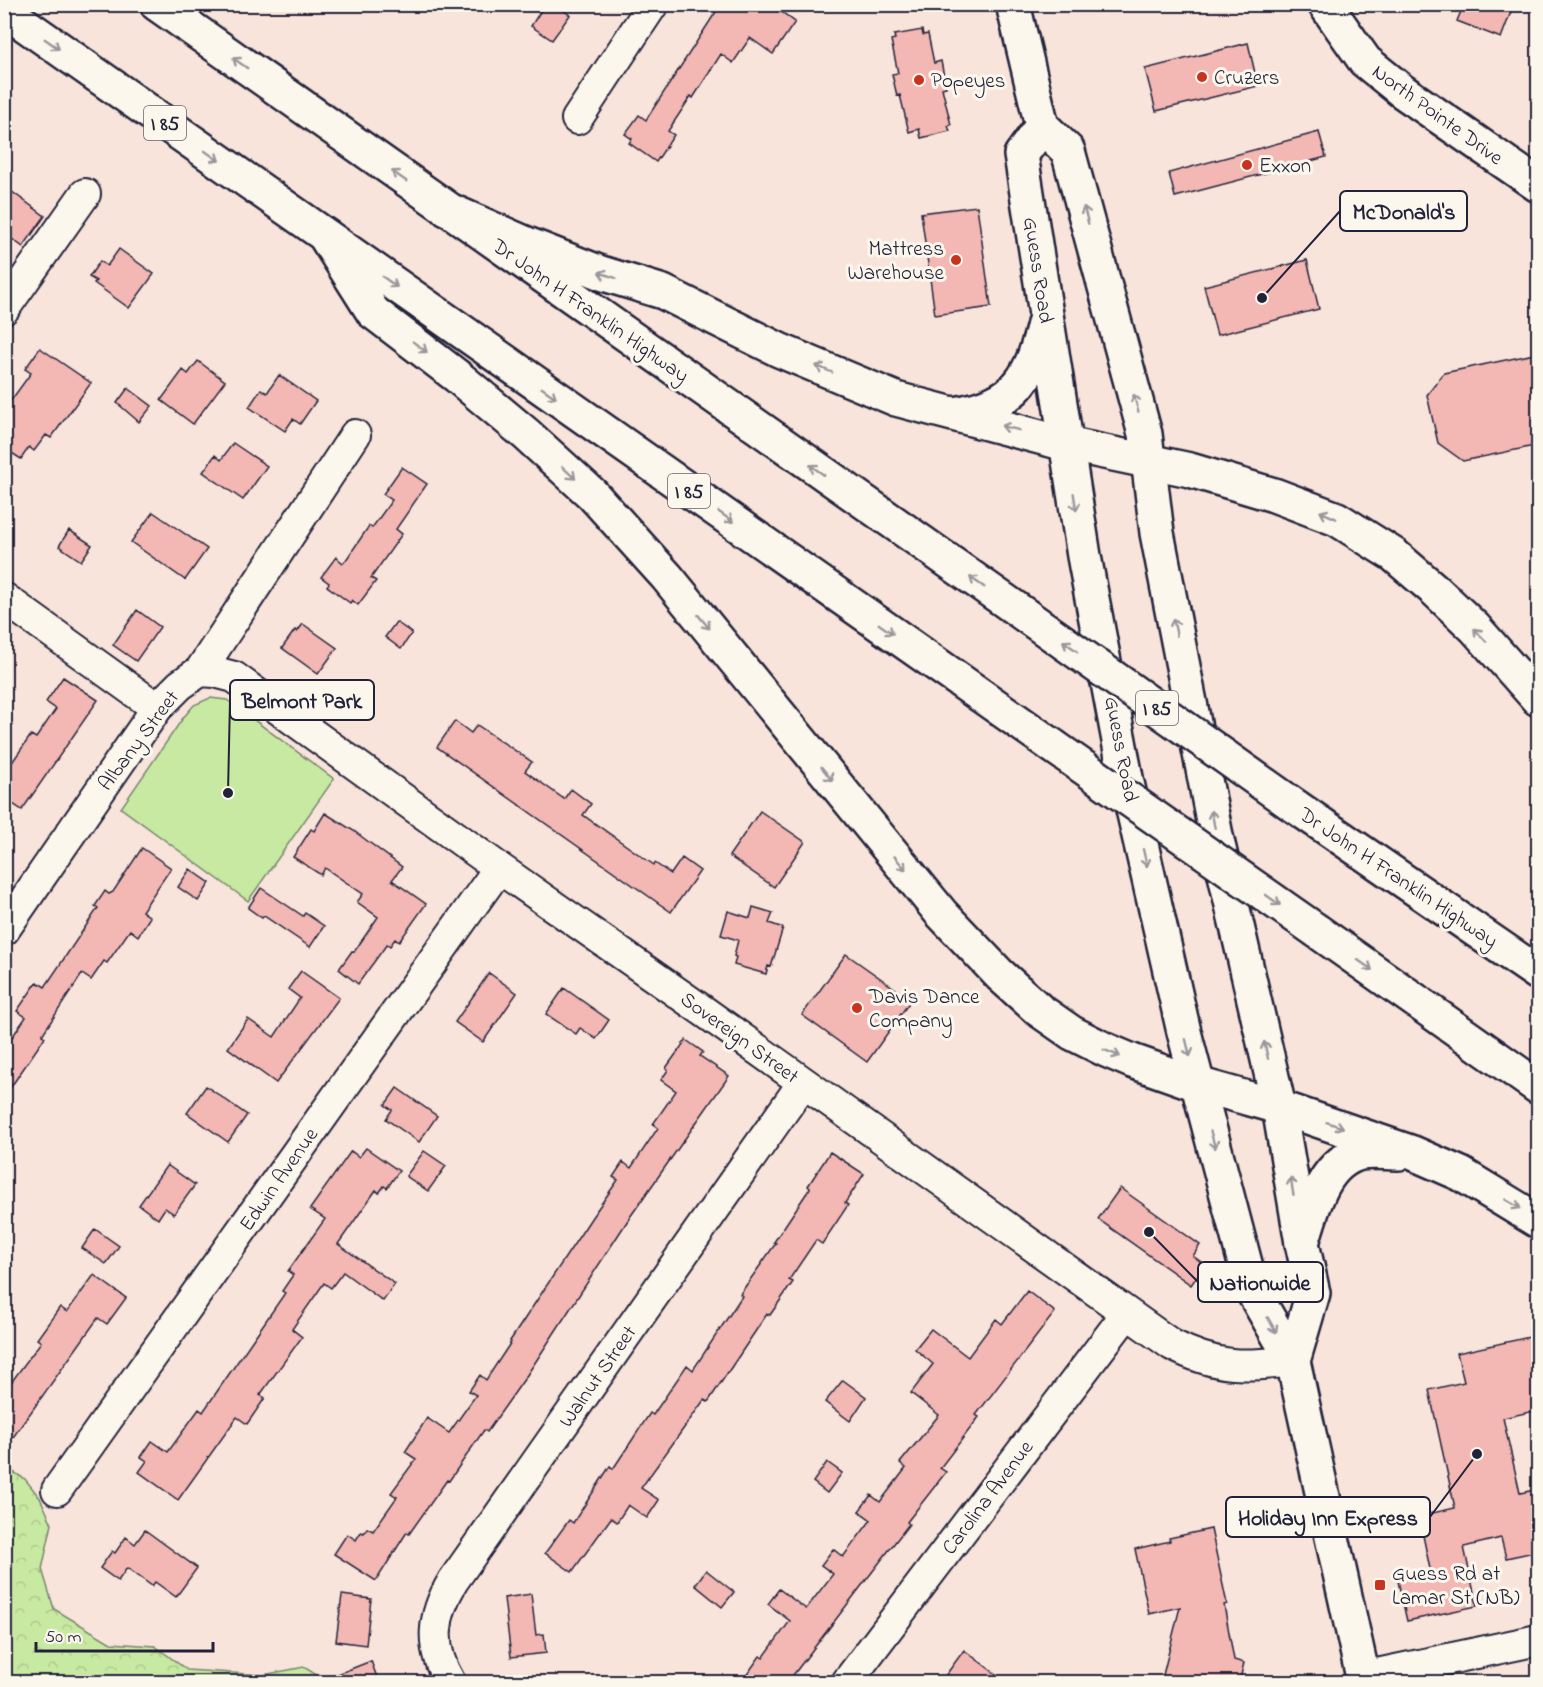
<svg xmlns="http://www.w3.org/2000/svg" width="1543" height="1687" font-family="'Indie Flower',sans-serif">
	<defs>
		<pattern id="forest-crowns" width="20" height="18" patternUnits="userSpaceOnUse" patternTransform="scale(1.5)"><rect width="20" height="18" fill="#c8e9a1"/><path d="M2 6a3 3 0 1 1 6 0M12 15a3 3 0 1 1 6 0" fill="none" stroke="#acc88c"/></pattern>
	</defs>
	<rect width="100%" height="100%" fill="#f9e4db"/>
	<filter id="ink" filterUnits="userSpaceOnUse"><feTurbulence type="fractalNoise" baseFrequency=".0167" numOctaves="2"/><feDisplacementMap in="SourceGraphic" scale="12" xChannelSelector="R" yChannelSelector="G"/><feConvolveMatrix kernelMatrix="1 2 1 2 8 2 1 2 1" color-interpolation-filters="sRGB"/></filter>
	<g filter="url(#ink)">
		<path fill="url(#forest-crowns)" stroke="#75866e" stroke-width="1.5" d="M5,1467L25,1479L40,1498L52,1524L42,1569L54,1609L111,1643L155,1646L187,1670L263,1675L304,1667L323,1679L325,1682H5Z"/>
		<path fill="#c8e9a1" stroke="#75866e" stroke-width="1.5" d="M210,698L227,700L334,779L248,901L121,808L183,718L194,705Z"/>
		<path fill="#f3b7b4" stroke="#22223b" stroke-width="1.5" d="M545,4H554L570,15L552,40L531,26Z
			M721,4H771L795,22L773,54L750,38L733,63L721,54L693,98L691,96L668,131L674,135L656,162L629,143L632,139L625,134L639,115L646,120Z
			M1464,4H1514L1501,38L1457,21Z
			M922,30L923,35L928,34L934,63L941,61L946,87L942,88L951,125L948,126L950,131L921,138L919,129L909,132L900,95L897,96L892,74L898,73L891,40L895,39L894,35Z
			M1248,43L1258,86L1156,111L1145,69Z
			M1319,132L1326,157L1175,197L1169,173Z
			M4,186L45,216L23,247L4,233Z
			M977,206L991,307L935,315L921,213Z
			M119,249L154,274L129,308L94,283L96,281L89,277L100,261L107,266Z
			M1307,260L1319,309L1217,335L1204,286Z
			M40,348L91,383L51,438L46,435L34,451L29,447L21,459L4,448V410L31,373L25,369Z
			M1539,353V445L1463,461L1438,443L1427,395L1444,373Z
			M198,361L225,381L193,424L161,400L183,370L188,374Z
			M279,375L316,401L300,424L293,419L285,431L249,407L261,389L267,393Z
			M128,388L152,406L139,422L117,403Z
			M233,443L267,466L243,500L203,472L215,455L221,460Z
			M402,467L427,484L396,529L402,534L371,578L376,581L358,605L352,600L350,603L327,586L329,583L321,577L336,557L343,563L346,560L369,526L372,528L392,500L383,494Z
			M153,512L207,549L185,580L131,542Z
			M69,530L92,545L81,561L59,546Z
			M137,610L160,627L136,661L113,645Z
			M396,622L412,633L401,649L385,637Z
			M303,624L337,648L318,674L282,648L295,630L297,632Z
			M63,677L98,700L22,810L4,798V774L31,735L36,738L56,709L46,702Z
			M455,721L471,733L477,725L532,762L525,771L564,799L571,789L591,804L583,815L654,865L655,863L671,874L682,858L700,871L671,912L437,747Z
			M760,811L805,842L774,887L729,856Z
			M325,813L354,831L402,867L392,880L426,904L399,942L395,939L390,946L387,944L358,984L339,969L352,951L354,952L378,917L357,902L363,894L325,868L321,875L293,857L311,829L314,831Z
			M142,848L171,868L142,911L150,917L138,936L130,930L107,963L104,961L91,980L82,974L42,1035L45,1037L4,1097V1049L26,1017L17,1011L37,982L45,987L98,908L95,906L105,891L109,894L113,892Z
			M190,869L210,883L198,901L178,887Z
			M261,888L303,916L305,913L324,926L310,947L264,916L262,918L248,908Z
			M753,907L773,913L769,923L783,928L771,967L768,966L766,974L734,965L736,957L734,956L738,940L721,935L728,911L750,918Z
			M846,954L911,1000L867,1062L802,1015Z
			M301,971L339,998L276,1083L228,1048L248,1019L274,1037L300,998L288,989Z
			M489,973L517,993L483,1042L455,1022Z
			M564,988L609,1020L596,1039L580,1028L576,1034L546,1014Z
			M686,1040L703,1052L700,1056L729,1076L630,1217L525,1378L487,1432L484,1430L449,1481L447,1480L409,1534L407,1532L376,1581L334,1554L347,1534L356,1540L361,1532L364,1533L367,1528L373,1531L397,1497L391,1493L416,1459L405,1452L427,1418L449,1433L476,1395L469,1391L480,1375L486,1380L511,1342L510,1341L592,1217L618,1180L613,1177L623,1162L631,1168L658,1128L653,1124L676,1091L661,1080L668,1070L666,1068Z
			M206,1086L247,1115L228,1142L187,1113Z
			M397,1088L437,1116L419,1142L386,1119L392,1110L385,1105Z
			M366,1148L399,1171L387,1188L384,1186L379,1193L376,1190L338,1244L395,1284L383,1301L343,1272L331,1288L324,1283L292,1329L302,1337L260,1395L265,1398L247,1424L237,1417L178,1500L139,1472L147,1461L141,1457L152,1441L168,1452L199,1409L203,1412L285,1293L282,1291L293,1275L288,1271L325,1219L310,1209L351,1151L359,1157Z
			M424,1151L446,1166L428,1191L406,1176Z
			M830,1152L864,1174L845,1203L848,1205L822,1244L816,1240L789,1280L793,1282L770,1315L767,1314L708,1402L704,1400L641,1488L659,1500L647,1518L628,1505L617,1522L611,1518L572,1572L545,1553L569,1520L573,1523L610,1466L613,1469L650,1413L653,1415L687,1365L693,1370L742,1296L740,1294L776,1243L774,1242L810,1188L808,1186Z
			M167,1165L195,1185L174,1214L165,1208L158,1219L139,1205Z
			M1120,1188L1200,1245L1193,1256L1205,1265L1191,1285L1098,1219Z
			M95,1229L119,1246L106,1264L82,1248Z
			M94,1275L126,1298L107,1324L98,1318L4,1450V1392L41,1342L37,1339L60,1307L67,1312Z
			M1027,1291L1055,1312L976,1415L979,1417L940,1468L946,1472L907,1522L909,1524L787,1683H741L760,1656L763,1658L790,1621L768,1604L779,1589L806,1609L833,1574L821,1565L833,1549L843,1557L871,1520L859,1511L871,1495L880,1502L906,1468L900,1463L939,1415L911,1393L933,1364L915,1349L931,1329L968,1357L996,1319L1002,1324Z
			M1539,1335V1410L1503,1418L1520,1493L1539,1489V1551L1506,1558L1501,1538L1464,1547L1477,1606L1407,1621L1398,1581L1431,1574L1419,1516L1455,1508L1429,1390L1464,1382L1457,1353Z
			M843,1380L866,1397L850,1421L825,1402Z
			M827,1462L842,1473L827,1493L813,1482Z
			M1211,1529L1227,1604L1224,1605L1234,1660L1244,1663L1239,1683H1161L1180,1607L1149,1614L1135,1549L1170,1541L1169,1538Z
			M145,1530L197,1568L176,1597L155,1582L152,1586L127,1568L118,1581L100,1568L112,1551L115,1553L126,1537L135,1544Z
			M706,1570L734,1592L722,1607L695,1585Z
			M531,1594L536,1635L544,1634L546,1653L511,1657L504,1598Z
			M342,1595L371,1599L366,1645L336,1641Z
			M964,1650L1008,1683H940Z
			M371,1661L379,1683H320V1681Z"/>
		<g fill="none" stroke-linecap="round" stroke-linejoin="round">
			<g stroke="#22223b" stroke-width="34">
				<path id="minor" d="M577,119L653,4
					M4,309L85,194
					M4,598L157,708
					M200,671L215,672L234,677L499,868L702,1010L1172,1345C1217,1368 1244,1367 1293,1361
					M4,930L157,708L180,685L200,671L355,435
					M57,1490L499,868
					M1363,1677L1538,1640
					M450,1682C429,1647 432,1616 453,1581L803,1083
					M847,1682L1127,1313"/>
			</g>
			<g stroke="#22223b" stroke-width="38">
				<path id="major" d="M1013,4L1042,126L1068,151L1145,434L1157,533L1216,836L1279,1107L1302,1243L1313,1293L1293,1361
					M1325,4L1365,61L1402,91L1538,185
					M1042,126L1021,155L1084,556L1127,783L1184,1032L1252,1290L1293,1361L1364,1682"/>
			</g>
			<g stroke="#22223b" stroke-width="38">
				<path id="highway" d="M157,4L1025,615
					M4,10L1053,746
					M447,209L527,244L601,273L663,292L779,350L896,399L1066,444L1190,470L1274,495L1337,519L1394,555L1436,591L1475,628L1538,699
					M325,236L373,312L458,377L526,434L592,494L667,577L941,913L1000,975L1039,1010L1072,1033L1106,1050L1132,1061L1197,1084L1279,1107L1413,1153L1461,1174L1538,1221
					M955,414C1020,402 1031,378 1046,316
					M1289,802L1538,973
					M1317,931L1538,1087
					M1302,1243C1312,1211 1322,1162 1361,1153C1373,1151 1387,1153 1399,1153"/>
			</g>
			<use href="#minor" stroke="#fbf7ec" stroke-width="30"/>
			<use href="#major" stroke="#fbf7ec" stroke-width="33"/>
			<use href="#highway" stroke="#fbf7ec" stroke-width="33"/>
			<g stroke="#22223b" stroke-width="38" stroke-linecap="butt">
				<path id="highway-bridge" d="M1025,615L1289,802
					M1053,746L1317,931"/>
			</g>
			<use href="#highway-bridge" stroke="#fbf7ec" stroke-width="33"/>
		</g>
		<defs><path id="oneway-shaft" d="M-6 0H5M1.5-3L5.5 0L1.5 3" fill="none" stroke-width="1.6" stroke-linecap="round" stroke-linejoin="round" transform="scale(1.5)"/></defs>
		<g stroke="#99979c">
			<use href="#oneway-shaft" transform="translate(52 44) rotate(35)"/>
			<use href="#oneway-shaft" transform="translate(240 63) rotate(-145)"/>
			<use href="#oneway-shaft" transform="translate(212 156) rotate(35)"/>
			<use href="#oneway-shaft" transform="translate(399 176) rotate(-145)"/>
			<use href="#oneway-shaft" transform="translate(1086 215) rotate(-105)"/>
			<use href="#oneway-shaft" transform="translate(607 275) rotate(-162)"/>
			<use href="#oneway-shaft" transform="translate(390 282) rotate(35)"/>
			<use href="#oneway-shaft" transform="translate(420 347) rotate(37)"/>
			<use href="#oneway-shaft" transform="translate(824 369) rotate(-157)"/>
			<use href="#oneway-shaft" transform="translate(549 393) rotate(35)"/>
			<use href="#oneway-shaft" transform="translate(1136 403) rotate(-105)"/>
			<use href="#oneway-shaft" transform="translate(1010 428) rotate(-166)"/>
			<use href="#oneway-shaft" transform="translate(817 470) rotate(-145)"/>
			<use href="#oneway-shaft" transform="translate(569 473) rotate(43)"/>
			<use href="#oneway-shaft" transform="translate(1075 502) rotate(81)"/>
			<use href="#oneway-shaft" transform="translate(1328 515) rotate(-156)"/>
			<use href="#oneway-shaft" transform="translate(726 517) rotate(35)"/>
			<use href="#oneway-shaft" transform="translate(977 582) rotate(-145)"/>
			<use href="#oneway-shaft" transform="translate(704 622) rotate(50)"/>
			<use href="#oneway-shaft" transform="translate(1175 627) rotate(-101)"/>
			<use href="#oneway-shaft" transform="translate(886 629) rotate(35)"/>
			<use href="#oneway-shaft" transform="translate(1480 635) rotate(-133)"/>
			<use href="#oneway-shaft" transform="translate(1070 646) rotate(-145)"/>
			<use href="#oneway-shaft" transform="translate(827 774) rotate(51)"/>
			<use href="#oneway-shaft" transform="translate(1213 819) rotate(-101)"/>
			<use href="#oneway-shaft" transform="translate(1145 858) rotate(77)"/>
			<use href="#oneway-shaft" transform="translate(900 863) rotate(50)"/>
			<use href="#oneway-shaft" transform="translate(1273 900) rotate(35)"/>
			<use href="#oneway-shaft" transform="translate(1365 965) rotate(35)"/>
			<use href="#oneway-shaft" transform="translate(1188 1048) rotate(76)"/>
			<use href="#oneway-shaft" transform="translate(1266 1050) rotate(-103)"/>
			<use href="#oneway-shaft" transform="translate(1112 1053) rotate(22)"/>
			<use href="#oneway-shaft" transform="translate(1335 1125) rotate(18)"/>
			<use href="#oneway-shaft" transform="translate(1213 1140) rotate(74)"/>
			<use href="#oneway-shaft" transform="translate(1292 1186) rotate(-99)"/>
			<use href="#oneway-shaft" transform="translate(1513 1204) rotate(30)"/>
			<use href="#oneway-shaft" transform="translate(1272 1325) rotate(60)"/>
		</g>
	</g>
	<g fill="#c8321e" stroke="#fbf7ec" stroke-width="2">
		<circle cx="1202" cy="77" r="6"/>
		<circle cx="919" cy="80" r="6"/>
		<circle cx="1247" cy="165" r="6"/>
		<circle cx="956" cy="260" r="6"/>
		<circle cx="857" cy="1008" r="6"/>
		<rect x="1374" y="1579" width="12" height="12" rx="3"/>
	</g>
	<g text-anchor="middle" stroke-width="6" stroke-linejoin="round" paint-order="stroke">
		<g fill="#fbf7ec" stroke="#636270" stroke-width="1.5">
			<rect x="144" y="106" width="42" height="34" rx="4.5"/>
			<rect x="668" y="474" width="42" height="34" rx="4.5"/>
			<rect x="1136" y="691" width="42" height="34" rx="4.5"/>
		</g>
		<g font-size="20" font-weight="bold" fill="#22223b">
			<text x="165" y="130">I 85</text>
			<text x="689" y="498">I 85</text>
			<text x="1157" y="715">I 85</text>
		</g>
		<g font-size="21" fill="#22223b" stroke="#fbf7ec" text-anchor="start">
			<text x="1214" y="84">Cruzers</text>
			<text x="931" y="87">Popeyes</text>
			<text x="1259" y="172">Exxon</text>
			<text x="944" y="255" text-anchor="end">Mattress<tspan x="944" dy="24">Warehouse</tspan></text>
			<text x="869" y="1003">Davis Dance<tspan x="869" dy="24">Company</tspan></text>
			<text x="1392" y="1580">Guess Rd at<tspan x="1392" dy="24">Lamar St (NB)</tspan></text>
		</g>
		<g font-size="21" fill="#22223b" stroke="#fbf7ec">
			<text transform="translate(1438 114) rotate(36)" y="7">North Pointe Drive</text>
			<text transform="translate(1039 270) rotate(81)" y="7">Guess Road</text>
			<text transform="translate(591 310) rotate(35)" y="7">Dr John H Franklin Highway</text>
			<text transform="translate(138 740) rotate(-53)" y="7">Albany Street</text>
			<text transform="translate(1122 749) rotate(79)" y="7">Guess Road</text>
			<text transform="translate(1399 877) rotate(34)" y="7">Dr John H Franklin Highway</text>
			<text transform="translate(740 1037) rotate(36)" y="7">Sovereign Street</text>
			<text transform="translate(278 1179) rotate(-55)" y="7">Edwin Avenue</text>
			<text transform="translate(597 1376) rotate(-55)" y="7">Walnut Street</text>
			<text transform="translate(987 1497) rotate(-53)" y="7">Carolina Avenue</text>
		</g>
	</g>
	<path fill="none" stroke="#22223b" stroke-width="2" d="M1262 298L1340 211M228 793L230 700M1149 1232L1198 1282M1477 1454L1430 1517"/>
	<g fill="#22223b" stroke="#fbf7ec" stroke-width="2">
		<circle cx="1262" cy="298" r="6"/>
		<circle cx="228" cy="793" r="6"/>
		<circle cx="1149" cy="1232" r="6"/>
		<circle cx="1477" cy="1454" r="6"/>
	</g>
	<g fill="#fbf7ec" stroke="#22223b" stroke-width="2">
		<rect x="1340" y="191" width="127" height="40" rx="6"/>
		<rect x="230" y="680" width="144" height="40" rx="6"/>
		<rect x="1198" y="1262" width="125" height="40" rx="6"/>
		<rect x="1226" y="1497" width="204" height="40" rx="6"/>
	</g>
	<g font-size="22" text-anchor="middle" font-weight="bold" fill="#22223b">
		<text x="1404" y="219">McDonald's</text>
		<text x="302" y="708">Belmont Park</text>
		<text x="1260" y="1290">Nationwide</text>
		<text x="1328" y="1525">Holiday Inn Express</text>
	</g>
	<rect width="1543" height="1687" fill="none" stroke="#fbf7ec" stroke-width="24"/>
	<rect x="12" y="12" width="1519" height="1663" fill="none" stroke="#22223b" stroke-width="2" filter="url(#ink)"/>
	<path d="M36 1642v9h177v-9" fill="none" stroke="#22223b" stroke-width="3"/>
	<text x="45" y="1642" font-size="18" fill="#22223b" stroke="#fbf7ec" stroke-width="4.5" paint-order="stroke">50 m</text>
</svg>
